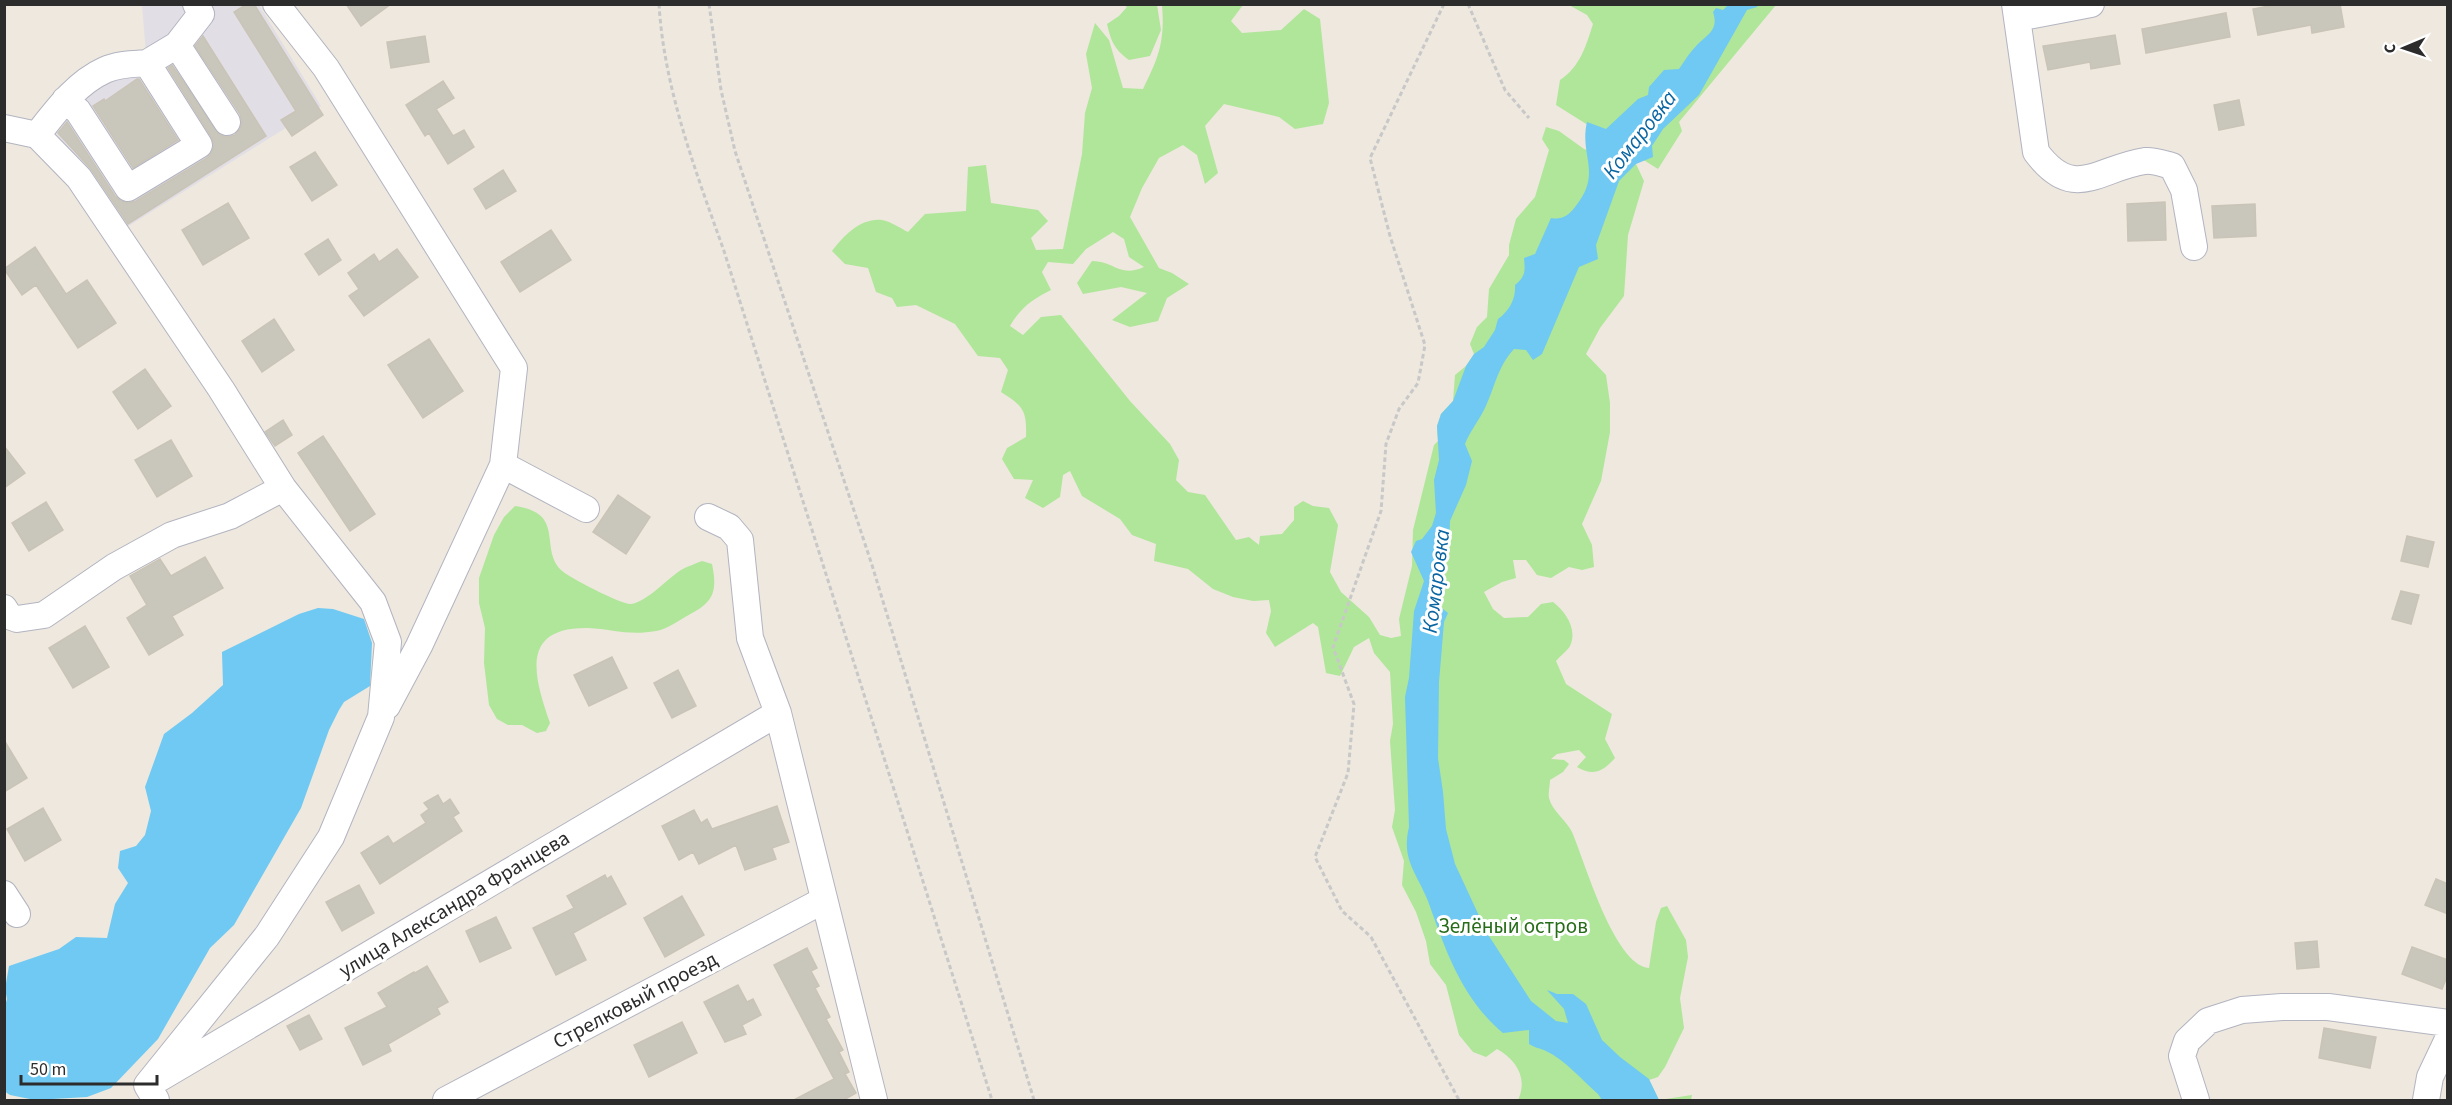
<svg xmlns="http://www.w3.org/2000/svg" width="2452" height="1105" font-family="'Source Sans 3',sans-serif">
	<rect width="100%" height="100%" fill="#eee8de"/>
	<path fill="#e1dee6" d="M142,4L259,5L321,106L119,232L47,119L146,54Z"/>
	<path fill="#afe699" d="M1124,5H1157L1161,30L1150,56L1129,60C1114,49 1111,41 1107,24L1119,16L1127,7Z
		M1162,5H1243L1231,21L1242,33L1281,30L1304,9L1320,19L1329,103L1323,124L1295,129L1279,117L1224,104L1205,126L1218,173L1205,184L1197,155L1183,145L1159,158L1142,188L1130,217L1159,268L1172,273L1189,284L1167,298L1158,321L1130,327L1112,320L1147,293L1121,287L1083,294L1077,283L1092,261C1114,261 1120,278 1144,267L1129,257L1124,239L1113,232L1086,249L1073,264L1048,262L1042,272L1051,290C1033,299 1020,308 1010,326L1023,335L1041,317L1061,315L1130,401L1170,444L1179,460L1176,480L1188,492L1205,495L1236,540L1249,537L1259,545L1260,536L1282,534L1294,520V507L1303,501L1313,506L1329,508L1338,525L1330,572L1341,592L1369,617L1380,635L1391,638L1401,636L1399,619L1412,566L1413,530L1434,445L1438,441L1437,426L1441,414L1453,401L1455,375L1466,366L1474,354L1470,344L1477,327L1487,317L1489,289L1509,255V245L1516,219L1535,197L1549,150L1542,139L1546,127L1559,131L1584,149L1636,164L1644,181L1628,235L1624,296L1600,328L1586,354L1606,375L1610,403V432L1601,481L1582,524L1592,545L1594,567L1582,570L1569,567L1551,578L1537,575L1526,560H1513L1516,578L1502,582L1484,592L1493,609L1504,618L1528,617L1541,604L1553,602C1565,611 1578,629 1570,646C1567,651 1560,656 1556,661L1566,684L1612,714L1605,739L1615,758C1603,771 1594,777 1577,767L1586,757L1579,750L1557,754L1551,759L1564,760L1569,764L1563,772L1550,780C1550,785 1548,793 1549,798C1552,811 1567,821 1572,832C1585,862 1614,965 1649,968L1656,922L1661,908L1667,906L1686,940L1688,957L1680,998L1684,1028L1665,1067L1658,1077L1649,1080L1659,1100L1692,1095L1691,1100H1518C1528,1079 1517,1060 1497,1049L1486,1057L1473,1052L1459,1035L1446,985L1430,964L1426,941L1416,912L1402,885L1404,861L1392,827L1395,810L1390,741L1393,724L1390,672L1374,653L1369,638L1354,647L1340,676L1326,673L1318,627L1313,623L1275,647L1266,633L1271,611L1269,600L1253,601L1233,597L1213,589L1188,569L1154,561L1156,544L1132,535L1120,519L1082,496L1070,471L1063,475L1060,497L1043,508L1025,498L1033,480L1014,479L1002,459L1007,448L1026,437C1027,410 1023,406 1001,392L1008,370L1000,358L978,356L955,324L916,305L897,307L892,298L876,292L868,268L845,264L832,251C844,236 860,218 882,220C890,221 900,228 908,232L925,214L966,211L968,167L986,165L991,203L1038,210L1048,221L1031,238L1036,250L1063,249L1082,154L1085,113L1092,88L1086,54L1095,23L1109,40L1123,88L1143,89C1159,57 1165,41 1162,5Z
		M1569,5H1776L1679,122L1682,131L1658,169L1556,105L1560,80C1580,67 1586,46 1593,24L1587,15Z
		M515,506C566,513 539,548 561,570C568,577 622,605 631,604C647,602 668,578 681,570C688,566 695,564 702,561L712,564C717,589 715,601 692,613C681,619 668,629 656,631C629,636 612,629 588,628C519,627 534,677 550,723L546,731L537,733L522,725H508L497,719L489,705L484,663L485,628L479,603V578L494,535L504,517Z"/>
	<path fill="#6fc9f2" d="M1729,4L1758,5L1757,7L1747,10L1699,95L1663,129L1652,146L1653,157L1636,164L1619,181L1596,245L1598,259L1579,267L1542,354L1533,360L1526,350L1514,349C1497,367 1495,388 1484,410C1478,422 1470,431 1465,444L1472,461L1466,485L1450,521L1449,549L1442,573L1438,605L1448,613L1444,622L1439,682L1438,758L1443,792L1446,829L1455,864L1487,933L1531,1001L1556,1021L1568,1023L1564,1009L1547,990L1557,994H1573L1586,1004L1602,1040L1620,1057L1649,1079L1659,1100H1602L1598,1094C1582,1080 1565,1060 1546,1051C1540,1048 1535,1048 1529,1044V1030L1503,1033C1462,999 1445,949 1428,901C1417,873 1401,860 1409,827L1405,697L1409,678L1414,611L1424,581L1411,552L1416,541L1422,539L1432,526L1436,513L1434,480L1439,460L1437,426L1441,414L1453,401L1466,366L1474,354L1484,347L1495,330L1498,319C1509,311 1516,299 1515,285C1526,276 1525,271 1524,258L1535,254L1551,218C1562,220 1568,216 1575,207C1603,173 1579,156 1587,122L1606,129L1638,99L1648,95L1649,87L1664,70L1679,69C1685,60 1690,52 1697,45C1708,34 1719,30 1713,12L1716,8L1723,10Z
		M318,608L333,609L364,619L372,643L370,686L344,702L339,710L329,730L301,808L234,925L210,948L158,1039L111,1088L87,1097L35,1100L10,1095L4,1091V1009L7,999L5,989L9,966L59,949L76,937L107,938L115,904L128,883L118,868L120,851L136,846L145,835L151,811L145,787L164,734L192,713L223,685L222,652L299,614Z"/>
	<path fill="#c9c6bc" stroke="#cac4b7" stroke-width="1.5" d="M247,4H254L323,115L292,136L281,120L296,111L234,12Z
		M346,4H391L361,26Z
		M2279,4H2340L2344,27L2312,33L2311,25L2258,35L2253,9Z
		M2226,13L2230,37L2146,53L2142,29Z
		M2115,35L2120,64L2091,69L2090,62L2048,70L2043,46Z
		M203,36L266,136L128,224L91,169L58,133L67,122L115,196L121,201L128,203L136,201L207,158L212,152L214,145L212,138L168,68L172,65L220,135L227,137L235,135L240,129L242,122L240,114L195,46Z
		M425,36L429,62L391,68L387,42Z
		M137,79H139L178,140L133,168L93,106L104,99L105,101Z
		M443,81L454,98L436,109L453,136L464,130L474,147L448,164L429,133L425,136L406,105Z
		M2239,100L2244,125L2219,130L2214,105Z
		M315,152L337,185L312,201L290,167Z
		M503,170L516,191L486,209L474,189Z
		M2165,202L2166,240L2128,241L2127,204Z
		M228,203L249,238L203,265L182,230Z
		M2255,204L2256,236L2214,238L2212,206Z
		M551,230L571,260L520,292L501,262Z
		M328,239L341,260L319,275L305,254Z
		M35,247L66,294L87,280L116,323L78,348L36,285L22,295L4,269Z
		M397,249L418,277L364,316L349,296L359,289L348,273L374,254L379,262Z
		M274,319L294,350L262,372L242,341Z
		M429,339L463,391L423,418L388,365Z
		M145,369L171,406L138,429L113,392Z
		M283,420L292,435L275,446L265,432Z
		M323,436L375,514L350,531L298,453Z
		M171,440L192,476L157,497L135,460Z
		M4,446L25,473L4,488Z
		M618,495L650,517L626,554L593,532Z
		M46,502L63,530L29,551L12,523Z
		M2407,536L2434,542L2428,567L2401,561Z
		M205,557L223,588L172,616L183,635L149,655L127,618L147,605L130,576L160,559L171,576Z
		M2401,591L2419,595L2411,624L2392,619Z
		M85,626L109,667L73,688L49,648Z
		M612,657L627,688L589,706L574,675Z
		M678,670L696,706L672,718L654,683Z
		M4,740L27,778L4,792Z
		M438,795L443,804L450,799L459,813L453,817L462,831L380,884L361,853L388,836L393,844L426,823L421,815L429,809L424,803Z
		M777,806L789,842L772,848L776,859L745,870L736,845L699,864L693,852L679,860L662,826L694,810L701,823L707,819L712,829Z
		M43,808L61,840L25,861L7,829Z
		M605,875L607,879L611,876L626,904L573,933L586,960L556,975L533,928L574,908L567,896Z
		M2436,879L2448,884V914L2425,905Z
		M359,885L374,913L342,931L326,902Z
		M682,896L704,935L665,957L644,918Z
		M496,917L511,948L480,962L466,931Z
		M2317,941L2319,967L2297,969L2295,943Z
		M2412,947L2448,960V974L2442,989L2402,974Z
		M807,948L817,968L811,971L819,986L815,988L830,1017L826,1019L843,1050L839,1052L849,1072L845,1074L856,1093L842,1101H792L834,1079L774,965Z
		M427,966L448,1002L437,1008L440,1014L388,1044L391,1051L363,1065L345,1028L387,1007L378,993L414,972L415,973Z
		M738,985L747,1002L753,999L761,1015L742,1025L746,1034L725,1042L704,1002Z
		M309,1015L322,1039L300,1050L287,1026Z
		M682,1022L697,1053L649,1077L634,1045Z
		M2324,1028L2376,1037L2370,1068L2319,1058Z"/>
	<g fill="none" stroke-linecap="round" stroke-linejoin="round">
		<g stroke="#b2b4c0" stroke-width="28">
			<path id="minor" d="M276,4L326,68L514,368L503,465L419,646L387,706
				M2015,4L2036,152C2074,203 2098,168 2145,161C2153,160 2164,164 2172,166L2184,190L2194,247
				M2017,18L2091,4
				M177,45L201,14L196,4
				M147,63C133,64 118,64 105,70C76,83 56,111 37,135L79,178L221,389L283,488L373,602L388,642L381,717L331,837L267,936L147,1085L156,1100
				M65,100L78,111L128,188L199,145L147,63L177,45L227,122
				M4,128L37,135
				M503,465L586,509
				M708,517L729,527L740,540L750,638L778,713L874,1100
				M4,608L9,616L17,619L44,615L114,567L172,535L230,516L283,488
				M4,894L17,914
				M160,1078L778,713
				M446,1100L824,900
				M2196,1100L2182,1056L2187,1041L2208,1021L2242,1010L2282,1007H2328L2448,1023
				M2426,1100L2430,1077L2448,1039"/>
		</g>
		<path stroke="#c8c8c8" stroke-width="3" stroke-dasharray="4.5 3" stroke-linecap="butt" d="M659,4C664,89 696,172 724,251L992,1100
			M709,4L721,90L735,151L872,565L1034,1100
			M1444,4L1370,158L1390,236L1425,345L1418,383L1399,409L1386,444L1381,511L1333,647L1354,704L1348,773L1315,857L1342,911L1371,937L1459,1100
			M1468,4L1505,90L1529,118"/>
		<use href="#minor" stroke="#fff" stroke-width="26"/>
	</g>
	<g text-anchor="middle" stroke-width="6" stroke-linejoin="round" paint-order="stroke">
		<g font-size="21" fill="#2c2c2c" stroke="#fff">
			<text transform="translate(454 904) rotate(-31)" y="7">улица Александра Францева</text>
			<text transform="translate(635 1000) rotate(-28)" y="7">Стрелковый проезд</text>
		</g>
		<g font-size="21" fill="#266c19" stroke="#fff">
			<text x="1513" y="933">Зелёный остров</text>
		</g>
		<g font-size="22" font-style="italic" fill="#0a66a2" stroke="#fff">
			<text transform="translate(1639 134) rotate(-52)" y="8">Комаровка</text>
			<text transform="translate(1435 581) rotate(-83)" y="8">Комаровка</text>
		</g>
	</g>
	<rect width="2452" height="1105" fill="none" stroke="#2c2c2c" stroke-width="12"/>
	<g transform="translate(2404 48) rotate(268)" stroke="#ffffff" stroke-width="4.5" paint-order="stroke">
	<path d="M0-4.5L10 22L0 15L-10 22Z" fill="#2c2c2c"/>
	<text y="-9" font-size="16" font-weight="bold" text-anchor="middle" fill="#2c2c2c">С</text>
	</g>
	<path d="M21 1075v9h136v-9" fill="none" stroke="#2c2c2c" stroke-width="3"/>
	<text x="30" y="1075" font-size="18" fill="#2c2c2c" stroke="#ffffff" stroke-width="4.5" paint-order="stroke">50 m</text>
</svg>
